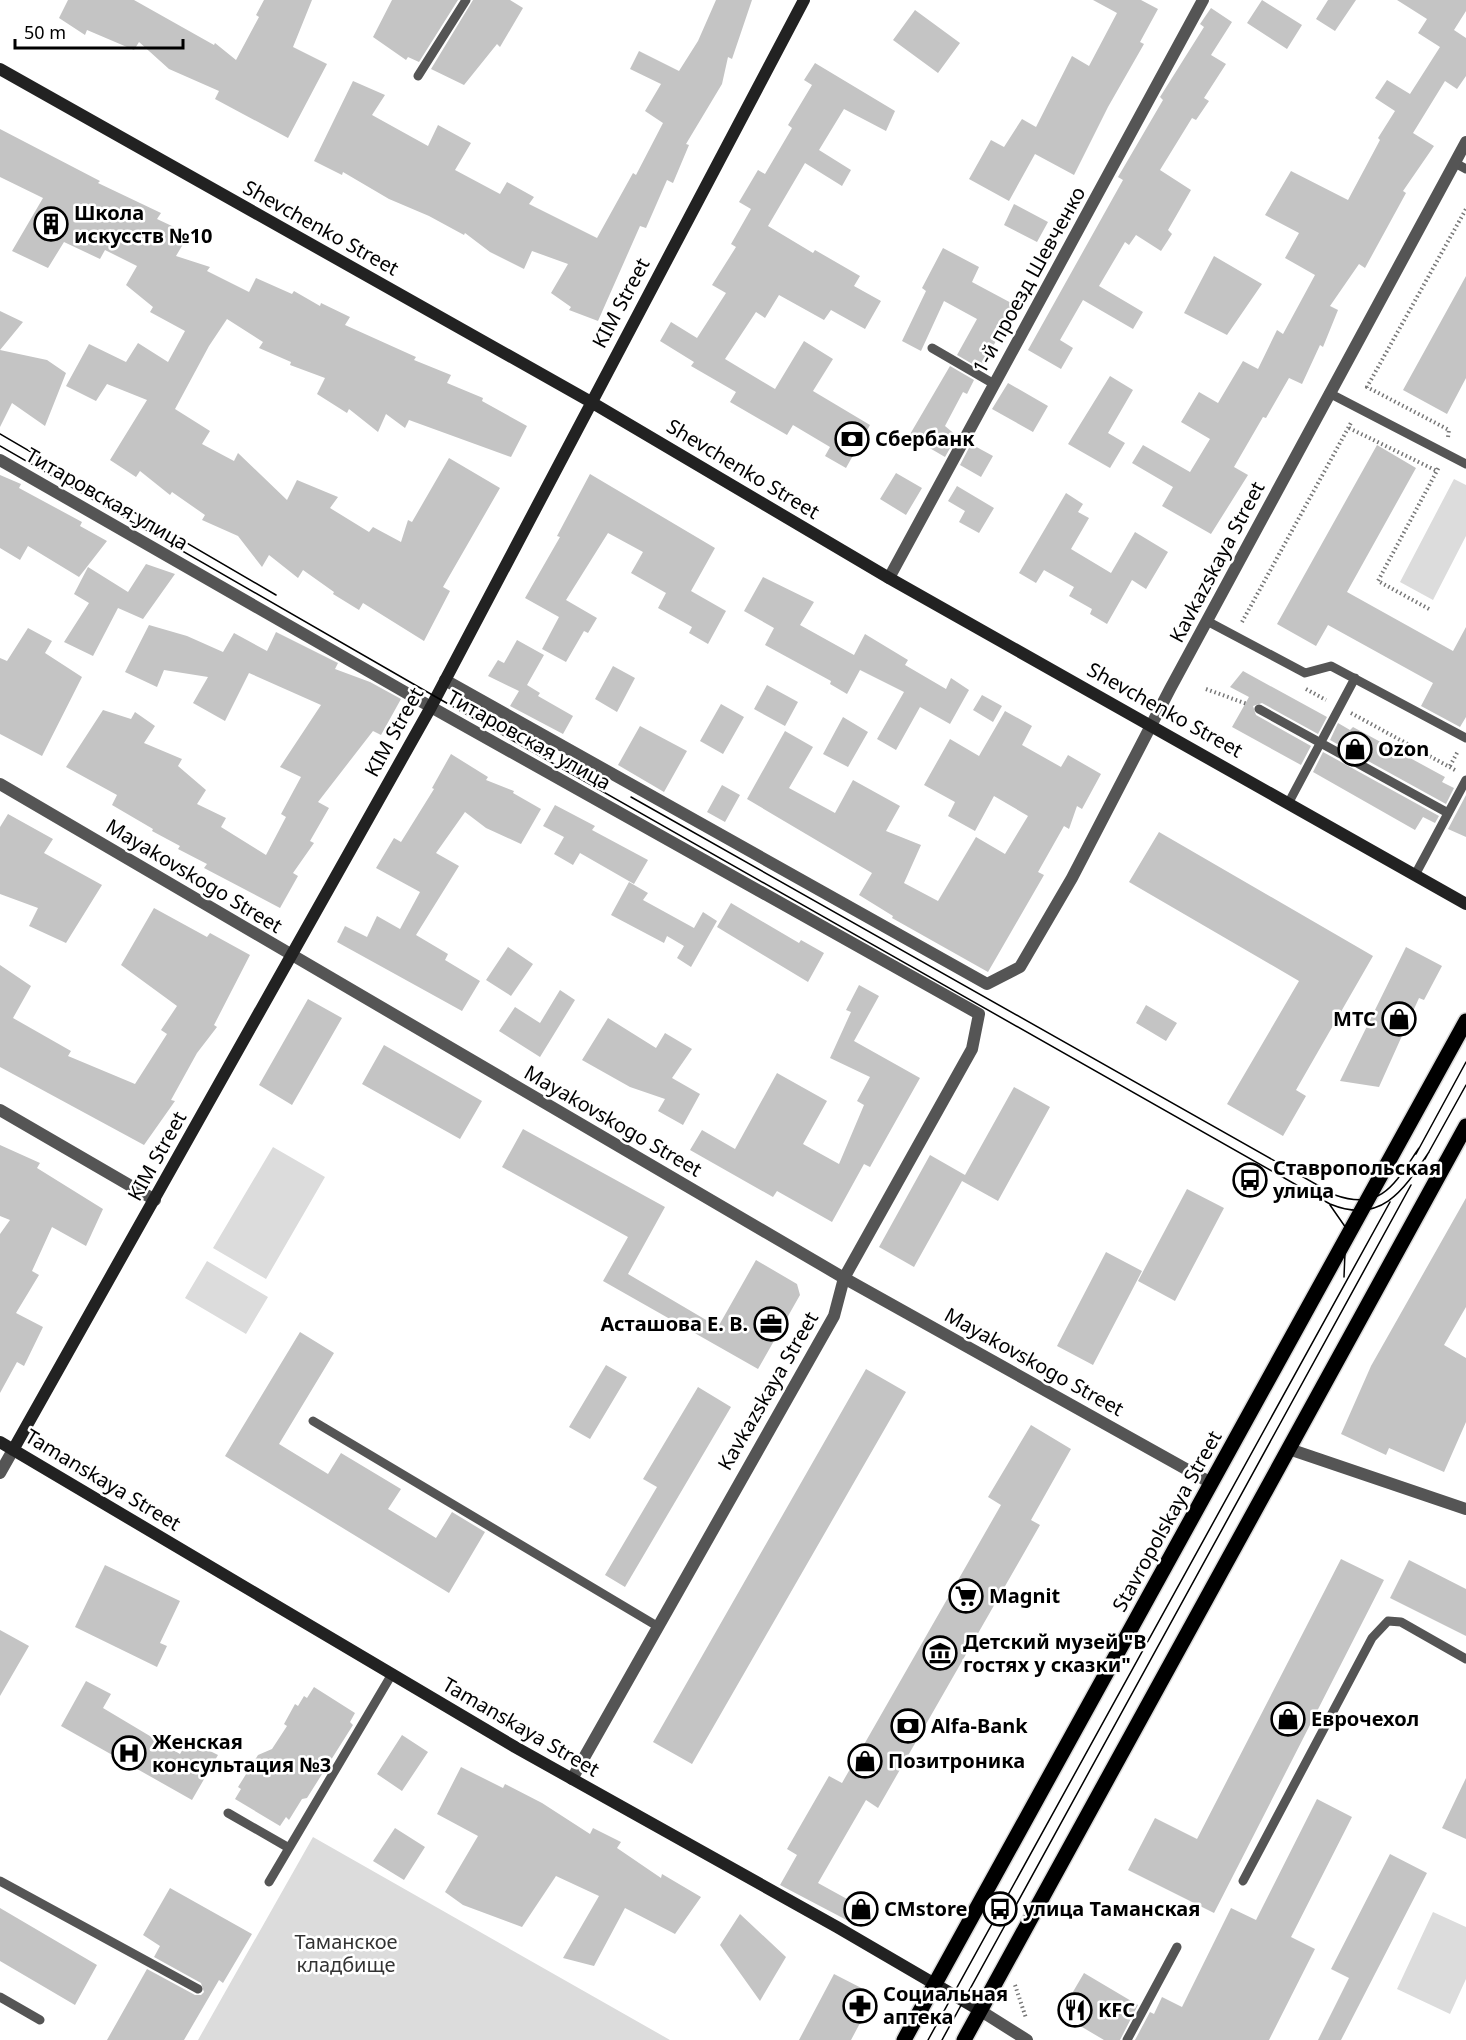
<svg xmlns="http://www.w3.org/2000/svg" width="1466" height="2040" font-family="'Noto Sans',sans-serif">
	<rect width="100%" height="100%" fill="#fff"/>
	<path fill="#dcdcdc" d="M1454,479L1466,485V536L1433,600L1400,582Z
		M273,1147L325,1177L266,1279L213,1248Z
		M207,1261L268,1297L246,1334L185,1298Z
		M313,1837L670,2040H198Z
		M1433,1912L1466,1927V1979L1450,2014L1397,1989Z"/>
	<path fill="#c4c4c4" d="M68,0H134L214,45L215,43L236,60L259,17L256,15L264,0H312L293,47L327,64L288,138L215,99L219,91L169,69L139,42L134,50L87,30L85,35L59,18Z
		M392,0H458L419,62L408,57L406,60L373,37Z
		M473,0H510L523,8L500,47L497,44L464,85L431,69Z
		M716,0H752L732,59L728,57L722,84L686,144L689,145L673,183L667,180L646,228L640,226L598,321L569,310L571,307L551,293L568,264L532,251L524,269L490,252L465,233L464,235L429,216L389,199L343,172L342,175L314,161L353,81L385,95L372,115L428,146L438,125L471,143L455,170L500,194L507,182L534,197L529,204L597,238L633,173L636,175L663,123L645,111L661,84L630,69L639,51L679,71L698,41Z
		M1093,0H1141L1158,9L1140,42L1144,44L1108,107L1074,175L1035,154L1009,201L969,179L991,140L1004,147L1022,119L1036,127L1072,56L1089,66L1117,13Z
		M1262,0L1302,25L1287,49L1247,23Z
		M1328,0H1356L1335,31L1316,19Z
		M1397,0H1466V11L1454,30L1466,38V76L1457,89L1445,81L1413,133L1434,146L1403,191L1406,193L1365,268L1359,264L1330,306L1338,310L1323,347L1320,345L1302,384L1289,378L1266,418L1263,417L1234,467L1248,475L1211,534L1162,506L1173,487L1132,463L1143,445L1190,472L1210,439L1181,422L1199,392L1218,403L1243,361L1258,369L1277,330L1283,334L1315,275L1285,258L1299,233L1265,215L1291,171L1348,200L1380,140L1378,138L1395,111L1375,98L1387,80L1410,94L1440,47L1418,33L1427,19Z
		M1211,8L1232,22L1211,55L1226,64L1204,98L1209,101L1196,120L1192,118L1160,170L1191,190L1168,230L1172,234L1161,251L1136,235L1129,245L1125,242L1099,286L1143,312L1133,329L1083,300L1060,340L1073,348L1061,369L1028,350L1123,180L1118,177L1163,100L1160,97L1204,27L1200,24Z
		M915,10L960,43L938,73L893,40Z
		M815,63L895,111L886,131L844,109L819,150L851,170L842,186L805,163L768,226L813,253L815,250L860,276L854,286L881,301L865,329L831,310L824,320L779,295L765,318L756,312L725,359L775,389L804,341L833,359L813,391L870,425L846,468L825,456L830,447L793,425L787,435L730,402L736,392L691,366L694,362L660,341L671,322L697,338L726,293L712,285L736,247L731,244L751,209L739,202L758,170L765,174L792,128L788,125L812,85L804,80Z
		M0,129L100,181L98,183L161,213L157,219L189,234L176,256L210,267L207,271L249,292L256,278L292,294L294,291L320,306L321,303L350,317L345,325L416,357L414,360L451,375L447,383L483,398L482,401L527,426L511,457L409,420L405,428L386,414L378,432L349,409L347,413L317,394L325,378L290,365L291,362L259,348L263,342L227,319L209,346L175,409L210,431L202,444L234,461L238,453L287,500L297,480L338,497L330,508L369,532L373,527L401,542L408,520L412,522L449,458L500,488L443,587L450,591L424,641L363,603L359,610L333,594L334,592L303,570L298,578L269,555L262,567L238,536L202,520L205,515L172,492L170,495L140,471L136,477L110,460L147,400L107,384L96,401L66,386L89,344L126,362L138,343L168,362L185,331L150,312L153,307L126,285L137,266L105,250L100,259L64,242L48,268L12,251L43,198L0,177Z
		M1014,204L1048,222L1037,242L1004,225Z
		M943,248L979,267L972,282L1015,305L981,369L957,355L977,319L944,301L921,351L902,341L926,291L922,288Z
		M1214,256L1262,284L1227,335L1184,313Z
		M1466,276V378L1447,414L1403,390Z
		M0,311L23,322L0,350L47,360L66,373L45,426L12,403L0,427Z
		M950,366L974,380L967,394L963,392L945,426L957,436L945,457L909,436Z
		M1110,376L1133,390L1108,433L1125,443L1110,468L1068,444Z
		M1008,383L1048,406L1033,432L992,409Z
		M971,444L993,456L981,477L960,465Z
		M1377,445L1416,468L1347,592L1453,651L1466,627V717L1460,727L1421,706L1433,683L1328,625L1316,646L1277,624Z
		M896,473L922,488L906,515L880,499Z
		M590,474L715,548L691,591L726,611L708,644L689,633L692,627L658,608L666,593L631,573L643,552L608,533L566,600L597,618L588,633L584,631L566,662L542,649L559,617L525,598L560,537L557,536Z
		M0,475L21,484L19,488L82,522L80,526L107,541L79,577L28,546L20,560L0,548Z
		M957,486L994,508L979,533L959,522L965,511L948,501Z
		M1066,493L1083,504L1078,512L1089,518L1071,549L1111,573L1135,532L1168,552L1146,589L1132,580L1107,624L1090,614L1092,609L1069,596L1074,587L1044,570L1036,583L1019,573Z
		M146,564L175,574L143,619L118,608L93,656L64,642L89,603L74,594L88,567L128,592Z
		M763,577L814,602L800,625L854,655L865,634L908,660L905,665L946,689L951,678L969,690L950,724L920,707L896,750L877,739L904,692L860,670L847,694L830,684L831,681L765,645L774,628L744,611Z
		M149,625L187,636L223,652L234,633L267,651L276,632L338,663L335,669L370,682L401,699L381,735L373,731L318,802L329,808L310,841L314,843L293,873L298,876L280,908L204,868L207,864L178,849L180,846L152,831L153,829L112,805L117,795L66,767L103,710L131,719L135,712L155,726L144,743L182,759L178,766L206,790L197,804L226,818L221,827L266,855L286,817L281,814L301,777L280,767L321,705L249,673L225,721L193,703L208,677L164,670L157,687L125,672Z
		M28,628L52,641L45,653L82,677L42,756L0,734V658L7,661Z
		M517,640L544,655L527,685L540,693L538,696L573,716L563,734L510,706L519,691L488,676L498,660L504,663Z
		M613,666L635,678L617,712L595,699Z
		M1243,671L1327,717L1318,734L1262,703L1253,706L1256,715L1311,746L1301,765L1232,727L1249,697L1230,687Z
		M767,685L798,702L785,726L754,709Z
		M982,695L1002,706L993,722L973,710Z
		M721,704L744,717L723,754L700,741Z
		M1005,711L1032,726L1022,745L1061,767L1068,755L1101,774L1082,809L1077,806L1069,829L1064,826L1038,872L1044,875L988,972L892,918L893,916L859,895L872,873L747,799L785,731L813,747L789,788L835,813L853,780L900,806L886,831L921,845L904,883L938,901L976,837L1005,854L1028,816L994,796L975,831L948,816L955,802L924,785L950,739L979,756Z
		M843,717L868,732L848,767L823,754Z
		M1338,723L1350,730L1353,727L1445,777L1442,782L1454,788L1446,804L1330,740Z
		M640,726L687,751L664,792L618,765Z
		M1323,752L1439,816L1435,823L1423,817L1415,830L1313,772Z
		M451,754L488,777L486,780L514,791L513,793L541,809L521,844L486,828L465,812L436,853L459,866L416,935L448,954L445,960L480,981L462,1011L337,942L345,926L367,937L377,916L400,929L420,892L376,868L394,838L401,842L434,789L432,788Z
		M722,785L740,795L725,822L707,812Z
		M1466,795V837L1448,829Z
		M555,805L595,826L592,830L648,860L634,884L580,853L573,865L554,854L564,837L543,826Z
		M8,814L53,839L44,853L102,885L66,943L29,926L38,908L0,894V827Z
		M1159,832L1373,956L1296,1090L1306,1096L1283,1136L1227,1104L1299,981L1129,882Z
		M629,882L648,893L643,900L694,928L703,912L717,921L691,967L677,958L684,946L667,936L664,943L611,915Z
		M731,903L799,943L801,940L824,953L808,982L717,927Z
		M154,908L207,937L210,933L250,955L214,1025L217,1027L197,1053L171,1100L175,1101L144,1145L0,1067V965L31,986L13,1018L71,1051L68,1056L135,1084L167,1034L161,1030L177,1006L121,965Z
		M508,947L533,964L511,996L486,980Z
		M1406,947L1442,966L1424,1000L1419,998L1379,1087L1340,1081Z
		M859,985L879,996L854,1041L920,1078L870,1167L864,1164L832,1222L777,1191L773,1197L690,1150L702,1130L735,1149L777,1073L827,1101L803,1144L839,1164L864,1105L857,1101L870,1077L830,1058L851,1012L846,1010Z
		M560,990L575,1000L540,1057L499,1031L515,1007L540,1023Z
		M308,999L342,1018L292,1105L259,1085Z
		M1146,1005L1177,1023L1166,1041L1136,1023Z
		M608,1018L656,1048L665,1033L692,1049L672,1078L700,1094L683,1125L658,1111L665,1099L630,1087L582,1060Z
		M384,1045L482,1101L460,1139L362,1084Z
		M1014,1087L1050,1107L998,1201L962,1181L914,1267L879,1247L930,1155L965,1175Z
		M523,1129L665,1207L628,1274L718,1327L756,1260L797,1284L800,1295L758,1369L603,1281L628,1237L502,1167Z
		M0,1145L40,1163L37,1168L103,1209L86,1246L52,1227L32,1271L39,1275L16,1313L43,1327L24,1366L17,1362L0,1393V1234L10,1220L0,1216Z
		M1187,1189L1224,1208L1175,1301L1138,1281Z
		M1466,1198V1307L1444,1345L1466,1358V1422L1444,1472L1389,1448L1386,1455L1341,1434L1371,1366Z
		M1106,1252L1142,1271L1093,1365L1057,1346Z
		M300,1332L334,1353L279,1444L328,1474L341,1453L401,1489L388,1509L436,1538L452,1512L485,1532L449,1593L225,1456Z
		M606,1365L627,1377L590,1439L569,1427Z
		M866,1369L906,1392L692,1764L653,1742Z
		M698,1387L731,1407L625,1587L605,1575L657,1487L643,1479Z
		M1031,1425L1071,1449L1031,1520L1040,1525L878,1808L866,1800L818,1883L867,1910L858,1926L780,1885L797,1855L787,1849L829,1776L842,1783L1001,1505L988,1497Z
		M1341,1559L1384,1580L1214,1913L1128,1870L1155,1818L1197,1839Z
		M1409,1560L1466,1589V1636L1390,1598Z
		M105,1565L180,1601L160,1643L167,1646L157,1667L75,1627Z
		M0,1630L29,1646L0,1696Z
		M86,1681L111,1694L103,1708L180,1754L188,1740L218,1755L192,1800L61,1726Z
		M314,1687L355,1713L350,1722L353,1725L307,1798L302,1799L289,1820L286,1817L280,1826L235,1799L241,1789L238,1787L258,1755L272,1749L287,1726L284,1724L295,1704L298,1706L304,1696L307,1698Z
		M402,1735L428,1752L402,1791L377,1774Z
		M461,1767L503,1788L505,1784L542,1803L590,1834L593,1828L621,1842L617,1848L661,1878L662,1874L701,1897L675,1934L625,1908L594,1966L563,1958L599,1896L556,1876L522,1927L463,1905L445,1892L478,1836L437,1814Z
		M1466,1778V1839L1442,1828Z
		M1317,1799L1352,1817L1291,1937L1315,1949L1269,2040H1135L1150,2012L1154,2014L1162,1997L1182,2007L1231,1908L1256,1920Z
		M395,1828L425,1847L404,1880L373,1861Z
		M1390,1854L1427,1873L1341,2040H1318L1349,1978L1331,1969Z
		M170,1888L252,1934L223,1983L219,1980L184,2040H107L147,1969L195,1995H201L204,1992L201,1983L154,1957L160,1946L143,1935Z
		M0,1908L97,1965L75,2005L0,1961Z
		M740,1914L786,1957L760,2001L720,1945Z
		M1084,1973L1138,2005L1120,2040H1104L1060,2014Z
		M834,1974L875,1995L851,2040H799Z"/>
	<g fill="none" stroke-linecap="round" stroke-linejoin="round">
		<g stroke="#dbdbdb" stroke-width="18">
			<path id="primary" d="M904,2040L1466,1021
				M964,2040L1466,1126"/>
		</g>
		<path stroke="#777" stroke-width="4" stroke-dasharray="1.5 3" stroke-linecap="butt" d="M1349,428L1437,471
			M1448,437L1449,430L1367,387L1466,209
			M1429,609L1378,581L1439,467
			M1242,622L1352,421
			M1206,689L1247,704
			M1306,689L1326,700
			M1351,713L1455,770
			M1450,766L1458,751
			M1015,1985L1026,2018"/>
		<path stroke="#555" stroke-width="9" d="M418,76L466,0
			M1455,163L1466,169
			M932,348L994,384
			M1329,393L1466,464
			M1207,621L1305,673L1331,666L1466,738
			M1259,709L1448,813
			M1289,802L1355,678
			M1415,875L1466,780
			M313,1421L657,1626
			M228,1813L289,1848
			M0,1881L198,1989
			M1243,1881L1372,1638L1388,1621L1401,1622L1466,1659
			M269,1882L392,1674
			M0,1997L40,2020
			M1127,2040L1177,1947"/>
		<path stroke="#555" stroke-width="12" d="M0,460L431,707L979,1014L972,1049L844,1278L834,1316L572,1779
			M889,578L1203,0
			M445,680L987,984L1020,967L1072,878L1170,689L1466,142
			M0,784L844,1278L1211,1483
			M0,1110L155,1200
			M1289,1449L1466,1509
			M0,1473L13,1450
			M981,2011L1027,2040"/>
		<path stroke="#222" stroke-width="12" d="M0,69L591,402L889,578L1466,904
			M0,1442L515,1747L837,1927L981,2011
			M13,1450L431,707L804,0"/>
		<use href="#primary" stroke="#000" stroke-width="15"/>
		<path stroke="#000" stroke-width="1.5" d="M0,434L276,595
			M0,446L436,697L1330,1204C1381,1225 1403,1191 1429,1152
			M631,797L1335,1195C1382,1212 1395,1183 1419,1148
			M1416,1154L1466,1062
			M1425,1159L1466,1085
			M1330,1205L1346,1228L1344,1277
			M928,2040L1390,1202
			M942,2040L1411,1185"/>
	</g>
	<defs>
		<g id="building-ring" transform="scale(1.725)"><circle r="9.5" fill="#fff" stroke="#000" stroke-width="1.5"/><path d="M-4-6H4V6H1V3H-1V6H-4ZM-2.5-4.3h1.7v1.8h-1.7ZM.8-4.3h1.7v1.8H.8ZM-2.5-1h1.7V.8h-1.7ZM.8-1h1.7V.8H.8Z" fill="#000"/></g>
		<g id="bank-ring" transform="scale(1.725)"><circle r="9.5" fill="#fff" stroke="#000" stroke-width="1.5"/><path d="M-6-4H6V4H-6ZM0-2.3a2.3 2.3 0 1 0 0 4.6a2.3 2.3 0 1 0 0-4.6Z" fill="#000"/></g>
		<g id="shop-ring" transform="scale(1.725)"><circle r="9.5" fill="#fff" stroke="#000" stroke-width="1.5"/><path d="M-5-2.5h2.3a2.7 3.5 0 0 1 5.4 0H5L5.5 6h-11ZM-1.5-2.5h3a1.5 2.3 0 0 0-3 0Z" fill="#000"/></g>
		<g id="bus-ring" transform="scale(1.725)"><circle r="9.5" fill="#fff" stroke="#000" stroke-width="1.5"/><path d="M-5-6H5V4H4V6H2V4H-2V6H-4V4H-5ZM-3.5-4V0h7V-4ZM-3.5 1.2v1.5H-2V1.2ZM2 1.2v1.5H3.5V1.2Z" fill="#000"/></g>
		<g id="office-ring" transform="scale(1.725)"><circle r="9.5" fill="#fff" stroke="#000" stroke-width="1.5"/><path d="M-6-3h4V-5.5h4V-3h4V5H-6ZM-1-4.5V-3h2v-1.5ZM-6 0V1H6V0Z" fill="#000"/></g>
		<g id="supermarket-ring" transform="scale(1.725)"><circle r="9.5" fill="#fff" stroke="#000" stroke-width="1.5"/><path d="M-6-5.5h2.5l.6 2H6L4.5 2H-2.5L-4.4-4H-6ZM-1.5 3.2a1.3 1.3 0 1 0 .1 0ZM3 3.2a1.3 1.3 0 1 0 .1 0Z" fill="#000"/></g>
		<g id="museum-ring" transform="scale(1.725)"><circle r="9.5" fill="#fff" stroke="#000" stroke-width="1.5"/><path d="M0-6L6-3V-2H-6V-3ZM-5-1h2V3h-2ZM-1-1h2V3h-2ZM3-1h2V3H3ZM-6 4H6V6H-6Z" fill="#000"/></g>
		<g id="hospital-ring" transform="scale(1.725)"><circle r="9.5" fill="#fff" stroke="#000" stroke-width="1.5"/><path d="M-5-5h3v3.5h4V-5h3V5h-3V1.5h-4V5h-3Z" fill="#000"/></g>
		<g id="pharmacy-ring" transform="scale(1.725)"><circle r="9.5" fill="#fff" stroke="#000" stroke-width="1.5"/><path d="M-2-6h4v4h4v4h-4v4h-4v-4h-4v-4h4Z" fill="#000"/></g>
		<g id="restaurant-ring" transform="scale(1.725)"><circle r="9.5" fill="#fff" stroke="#000" stroke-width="1.5"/><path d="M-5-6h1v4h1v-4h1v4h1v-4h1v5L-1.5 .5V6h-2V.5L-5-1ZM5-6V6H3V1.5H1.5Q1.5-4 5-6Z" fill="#000"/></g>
	</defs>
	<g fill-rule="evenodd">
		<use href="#building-ring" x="51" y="224"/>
		<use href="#bank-ring" x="852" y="439"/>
		<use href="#shop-ring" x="1355" y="749"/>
		<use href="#shop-ring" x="1399" y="1019"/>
		<use href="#bus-ring" x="1250" y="1180"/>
		<use href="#office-ring" x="771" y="1324"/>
		<use href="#supermarket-ring" x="966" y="1596"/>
		<use href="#museum-ring" x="940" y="1653"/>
		<use href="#shop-ring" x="1288" y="1719"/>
		<use href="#bank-ring" x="908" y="1726"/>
		<use href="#hospital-ring" x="129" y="1753"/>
		<use href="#shop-ring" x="865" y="1761"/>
		<use href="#shop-ring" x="861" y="1909"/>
		<use href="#bus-ring" x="1000" y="1909"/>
		<use href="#pharmacy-ring" x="860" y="2006"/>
		<use href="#restaurant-ring" x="1075" y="2010"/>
	</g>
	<g text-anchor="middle" stroke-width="5" stroke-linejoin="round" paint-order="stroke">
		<g font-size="20" font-weight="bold" fill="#000" stroke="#fff" text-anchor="start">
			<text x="74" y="220">Школа<tspan x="74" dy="23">искусств №10</tspan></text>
			<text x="875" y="446">Сбербанк</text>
			<text x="1378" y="756">Ozon</text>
			<text x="1376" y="1026" text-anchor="end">МТС</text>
			<text x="1273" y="1175">Ставропольская<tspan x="1273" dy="23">улица</tspan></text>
			<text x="748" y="1331" text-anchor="end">Асташова Е. В.</text>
			<text x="989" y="1603">Magnit</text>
			<text x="963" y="1649">Детский музей "В<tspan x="963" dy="23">гостях у сказки"</tspan></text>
			<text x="1311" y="1726">Еврочехол</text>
			<text x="931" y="1733">Alfa-Bank</text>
			<text x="152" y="1749">Женская<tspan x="152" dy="23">консультация №3</tspan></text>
			<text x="888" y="1768">Позитроника</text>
			<text x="884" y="1916">CMstore</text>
			<text x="1023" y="1916">улица Таманская</text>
			<text x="883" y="2001">Социальная<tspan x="883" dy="23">аптека</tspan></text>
			<text x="1098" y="2017">KFC</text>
		</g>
		<g font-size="20" fill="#000" stroke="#fff">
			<text transform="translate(321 228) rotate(29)" y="7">Shevchenko Street</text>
			<text transform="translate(1029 280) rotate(-61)" y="7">1-й проезд Шевченко</text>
			<text transform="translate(621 303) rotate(-62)" y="7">KIM Street</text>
			<text transform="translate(743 469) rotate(31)" y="7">Shevchenko Street</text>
			<text transform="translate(107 499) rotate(30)" y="7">Титаровская улица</text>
			<text transform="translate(1217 562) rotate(-62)" y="7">Kavkazskaya Street</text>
			<text transform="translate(1165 710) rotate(29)" y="7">Shevchenko Street</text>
			<text transform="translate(394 732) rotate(-61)" y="7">KIM Street</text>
			<text transform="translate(529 740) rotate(29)" y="7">Титаровская улица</text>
			<text transform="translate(194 876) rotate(31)" y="7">Mayakovskogo Street</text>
			<text transform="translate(613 1121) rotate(30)" y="7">Mayakovskogo Street</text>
			<text transform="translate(157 1156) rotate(-61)" y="7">KIM Street</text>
			<text transform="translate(1034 1362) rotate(29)" y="7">Mayakovskogo Street</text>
			<text transform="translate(768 1391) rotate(-60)" y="7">Kavkazskaya Street</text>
			<text transform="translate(103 1480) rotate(31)" y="7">Tamanskaya Street</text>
			<text transform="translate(1167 1521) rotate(-61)" y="7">Stavropolskaya Street</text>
			<text transform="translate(521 1727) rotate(30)" y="7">Tamanskaya Street</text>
		</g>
		<g font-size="20" fill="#333" stroke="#fff">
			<text x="346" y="1949">Таманское<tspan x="346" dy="23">кладбище</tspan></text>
		</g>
	</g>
	<path d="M15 39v9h168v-9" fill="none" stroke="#000000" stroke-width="3"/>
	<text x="24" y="39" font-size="18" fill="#000000" stroke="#ffffff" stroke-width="4.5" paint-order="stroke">50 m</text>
</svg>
